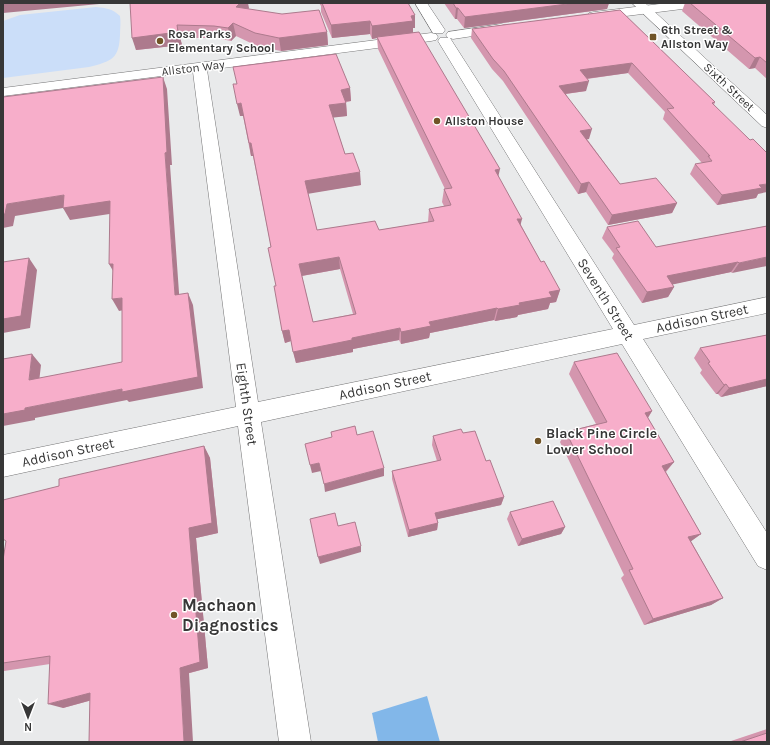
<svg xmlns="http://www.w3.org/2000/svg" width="770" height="745" font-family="Karla,sans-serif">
	<rect width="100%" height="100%" fill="#e9eaeb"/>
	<path fill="#cbdef9" d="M96,7C106,8 113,9 120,16C121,22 120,28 120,35C119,59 112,61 89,67L3,78V21L20,15Z"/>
	<path fill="#82b7e9" d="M427,696L440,742H378L372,713Z"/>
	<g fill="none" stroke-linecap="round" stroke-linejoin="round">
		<g stroke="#757576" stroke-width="1">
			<path id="street" d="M415,3H427L445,30L443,33H433Z
				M668,3H704L702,6L698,7L594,20L589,19L588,16L589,13L594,12Z
				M501,24L506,25L508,28L506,31L453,39L450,38L634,325L767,297V313L643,339L767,533V570L758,566L622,344L261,422L311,742H279L238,426L3,477V455L236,407L193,72L3,96V88L431,33L436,34L438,37L436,40L431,41L207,70L258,402L613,329L438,41L440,38H448L446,35L448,32Z"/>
		</g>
		<g stroke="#757576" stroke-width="1">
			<path id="secondary" d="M632,3H645L767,115V128L762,126Z"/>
		</g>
		<use href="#street" fill="#fff" fill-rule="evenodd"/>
		<use href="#secondary" fill="#fff" fill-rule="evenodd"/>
	</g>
	<path fill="#d496ae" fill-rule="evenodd" d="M130,3L249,8L248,9L327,32L328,45L281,51L257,46L236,36L231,41L216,38H180L182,45L136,50Z
		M319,3H408L415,28H413V33L498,176L521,225L541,262L560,290L556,302L550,303L548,309L518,315L517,317L495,321L494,320L430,333L429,338L401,344L399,340L353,349V352L296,363L291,341L285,343L282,331L276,286L271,247L253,156H251L243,116H240L350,88L351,101L346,102L347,116L333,117L345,154L361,185L308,193L317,230H379L428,222L429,209L444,206L442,202L444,189H445L378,49L377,38L372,39L370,34L332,38L321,12V6ZM340,269L353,314L313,322L302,276Z
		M444,3H609L607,9L464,28L457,19H455Z
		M685,3H767V79L755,68L749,69L682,11Z
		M620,10L715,102L714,105L758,194L756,198L717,205L690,174L695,164L702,163L663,119L665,112L628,73L587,79L586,91L566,94L589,139H587L620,184L677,203L672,213L608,225L586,192L578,194L503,81L492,69L471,38L472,29Z
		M767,226L732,273L731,272L672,284L674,287L668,297L642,303L612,258L614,254L602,238L607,227L656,247Z
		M767,335V386L721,397L718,394H716L700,373L702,370L694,358L700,348Z
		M574,362L652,411L648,418L674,462L666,472L701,534L691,541L723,598L711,605L644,625L621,578L624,575L560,442L566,432L596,424L569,374Z
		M463,433L486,461L504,497L501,505L437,519L438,523L437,530L408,537L392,479V471L437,461L432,445L433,436Z
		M204,446L210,458L218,533L196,538L208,668L63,708L50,664L4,671L3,679V560L6,541L59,486Z
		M510,512L565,527L561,534L518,546L507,519Z
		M767,729V742H728Z"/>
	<path fill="#ad7a8d" d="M3,3H110L3,13Z
		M240,3H248L249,8L238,20L236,7Z
		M575,3H609L607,9L464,28L465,17Z
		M456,8H458L457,19H455Z
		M415,15V28H413V34L377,37V38L372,39V26L411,16Z
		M370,21V34L332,38L331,25Z
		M233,23L236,36L231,41L228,28Z
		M177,25L182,45L136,50L132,38Z
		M327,32L328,45L281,51L279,38Z
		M760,57L755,68L749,69L755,58Z
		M632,63L628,73L577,80L580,70Z
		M163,77L167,89L172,165H170L180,307L175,295L165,153Z
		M589,81L586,91L557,95L559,86Z
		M350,88L351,101L342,102L341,90Z
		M241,103L244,116H240L237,104Z
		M346,103L347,116L330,118L329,105Z
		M592,129L589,139L577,141L580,131Z
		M249,143H251L253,156H251Z
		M500,169L497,182L495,170Z
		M360,172L361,185L307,194L305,181Z
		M589,182L586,192L578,194L581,184Z
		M767,184V192L758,194L756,198L717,205L722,195L759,185Z
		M64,195L110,201L116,213L70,220L63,208L15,216L13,226L3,228V214L7,204Z
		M677,203L672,213L608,225L612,215Z
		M517,219H522L519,231Z
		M339,257L340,269L301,276L299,264Z
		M767,257V266L732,273L739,263Z
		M29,258L37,270L30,328L3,333V319Z
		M738,262L731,272L661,287L667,276Z
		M109,264H113L116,276Z
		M674,287L668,297L642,303L647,292Z
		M560,290L556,302L550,303L548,309L518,315L517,317L495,321L498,309L519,303L549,292Z
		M188,293L193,305L203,388L129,402L127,400L35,418V420L3,426V414L25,408L122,389Z
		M122,298L129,309L119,311L112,299Z
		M497,308L494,320L430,333L429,338L401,344V332L429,322Z
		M400,328L399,340L353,349V352L296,363L293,352L352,338Z
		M289,330L291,341L285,343L282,331Z
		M32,354L41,365L38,391L29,380Z
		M767,379V386L721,397L729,388Z
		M726,384L718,394H716L724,385Z
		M652,411L645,422V413Z
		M204,446L210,458L218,533L196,538L208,668L189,673L193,742H184L180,668L189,528Z
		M674,462L665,472L662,466Z
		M319,463L321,471L312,473L310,465Z
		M384,468V476L325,492L324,484Z
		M504,497L501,505L434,520L435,513Z
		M438,523L437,530L408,537L409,530Z
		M565,527L561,534L518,546L522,539Z
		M701,534L690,542L688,537Z
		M361,546V552L320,564L318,557Z
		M723,598L711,605L644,625L653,619Z
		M90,693L103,697L63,708L48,704Z"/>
	<path fill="#f7aeca" stroke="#ad7a8d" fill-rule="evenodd" d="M130,3H240L236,7L282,14L319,10L327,32L279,38L255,33L233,23L228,28L214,26L177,25L178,32L132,38Z
		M322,3H408L415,15L411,16L413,21L372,26L370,21L331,25Z
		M453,3H575L465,17L458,8H456Z
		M690,3H767V63L760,57L755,58Z
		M620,10L715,102L712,103L750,140L753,139L767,153V184L759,185L762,188L722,195L695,164L712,161L708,156H710L667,109L674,108L632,63L580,70L589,81L559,86L592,129L580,131L620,184L656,178L677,203L612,215L589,182L581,184L504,71L493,59L472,29Z
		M419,32L500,169L495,170L522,219H517L541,262L544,261L560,290L549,292L552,297L519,303L520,305L498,309L497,308L429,322L431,326L401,332L400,328L352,338V340L293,352L289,330L282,331L274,286H276L268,248L271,247L251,143H249L241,103L237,104L233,84H237L233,67L336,54L350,88L341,90L346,103L329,105L345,154L353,153L360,172L305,181L317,230L375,221L379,230L434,221L429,209L451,205L444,189L452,188L377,37ZM339,257L356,314L313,322L299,264Z
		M163,77L167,152L165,153L175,295L188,293L198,377L122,392V389L25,408V410L3,414V359L32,354L29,380L122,362V298L112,299L113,264H109L110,201L63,208L64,195L7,204L5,214H3V97Z
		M638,221L656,247L767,226V257L739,263L738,262L667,276L674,287L647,292L616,248L620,247L607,227Z
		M29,258L21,316L3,319V262Z
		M767,335V379L729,388L726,384L724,385L708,363L710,362L700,348Z
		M617,353L652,411L645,413L674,462L662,466L701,534L688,537L723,598L653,619L629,570L633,569L566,432L607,422L574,362Z
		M355,426L357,435L373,431L384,468L324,484L319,463L310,465L305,444L332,437L331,432Z
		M461,429L463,433L475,431L486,461L490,460L504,497L435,513L438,523L409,530L392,471L441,460L433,436Z
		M204,446L212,523L189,528L200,662L180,668L184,742H89L90,693L48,704L50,656L3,663V560L6,541L3,539V500L59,486V479Z
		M553,501L565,527L522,539L510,512Z
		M335,513L338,526L355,522L361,546L318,557L310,519Z
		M767,733V742H740Z"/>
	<g fill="#705427" stroke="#fff" stroke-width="1.5">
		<rect x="649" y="33" width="8" height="8" rx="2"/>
		<circle cx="160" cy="41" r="4"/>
		<circle cx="437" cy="121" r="4"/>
		<circle cx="538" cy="441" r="4"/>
		<circle cx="174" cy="615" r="4"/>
	</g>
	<g text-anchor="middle" stroke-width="3" stroke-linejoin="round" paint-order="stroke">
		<g font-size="12" font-weight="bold" fill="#373737" stroke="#fff" text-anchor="start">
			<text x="661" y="34">6th Street &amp;<tspan x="661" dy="14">Allston Way</tspan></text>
			<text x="168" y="38">Rosa Parks<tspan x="168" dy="14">Elementary School</tspan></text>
			<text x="445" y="125">Allston House</text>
		</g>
		<g font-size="12" fill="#373737" stroke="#fff">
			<text transform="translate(193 68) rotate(-7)" y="4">Allston Way</text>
			<text transform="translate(729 87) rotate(43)" y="4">Sixth Street</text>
		</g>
		<g font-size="14" fill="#373737" stroke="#fff">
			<text transform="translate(606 299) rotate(58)" y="5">Seventh Street</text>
			<text transform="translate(702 318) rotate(-12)" y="5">Addison Street</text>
			<text transform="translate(385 385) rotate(-12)" y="5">Addison Street</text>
			<text transform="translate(247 404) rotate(82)" y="5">Eighth Street</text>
			<text transform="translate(68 452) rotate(-12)" y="5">Addison Street</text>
		</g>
		<g font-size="14" font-weight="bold" fill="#373737" stroke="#fff" text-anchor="start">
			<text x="546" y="438">Black Pine Circle<tspan x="546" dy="16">Lower School</tspan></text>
		</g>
		<g font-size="17" font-weight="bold" fill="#373737" stroke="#fff" text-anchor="start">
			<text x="182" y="611">Machaon<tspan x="182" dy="20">Diagnostics</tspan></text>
		</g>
	</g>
	<rect width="770" height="745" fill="none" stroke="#373737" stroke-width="8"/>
	<g transform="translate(28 717) rotate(180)" stroke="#ffffff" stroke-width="3" paint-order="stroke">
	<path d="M0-3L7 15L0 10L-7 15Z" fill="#373737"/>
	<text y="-6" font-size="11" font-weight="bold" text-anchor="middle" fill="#373737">N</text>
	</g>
</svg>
